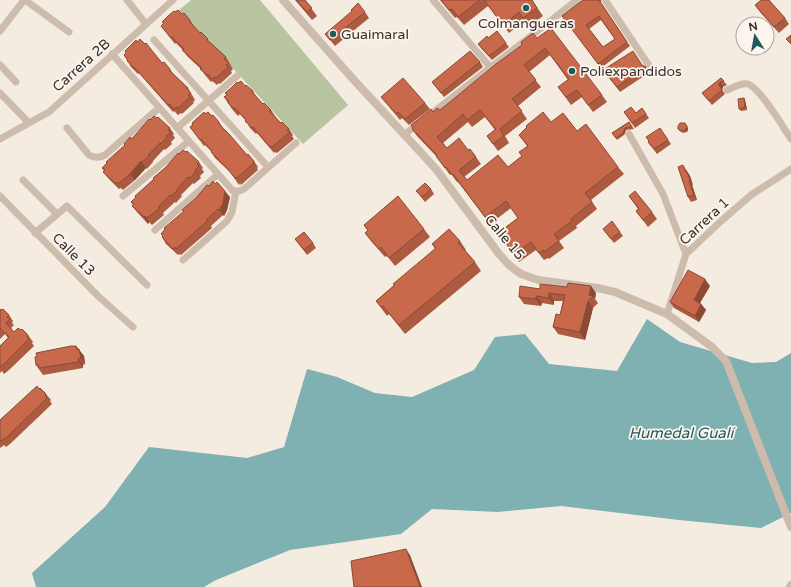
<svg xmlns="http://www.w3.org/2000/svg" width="791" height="587" font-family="'Varela Round',sans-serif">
	<rect width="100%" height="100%" fill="#f4ebe1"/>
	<path fill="#b8c4a0" d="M191,0H260L348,105L303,144L179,10Z"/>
	<path fill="#7fb0b2" d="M647,319L680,342L752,363L776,362L791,353V513L761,528L679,520L561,506L498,512L432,509L401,534L290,550L216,580L204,587H36L32,573L105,507L149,447L247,458L284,447L307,369L337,377L375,393L412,397L474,370L495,337L525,334L549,364L617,371Z"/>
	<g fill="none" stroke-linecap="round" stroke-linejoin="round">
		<path stroke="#cdbbac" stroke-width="7" d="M25,0L69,32
			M127,0L146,24
			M433,0L491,68
			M605,0L650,67
			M0,31L24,0
			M154,40L268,167
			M112,54L233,191H239L244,189L296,143
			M0,65L16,82
			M727,90C733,88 741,82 748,84C760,88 783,127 791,139
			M0,93L29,123
			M431,114L577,0
			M67,128L89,155C94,158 99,158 105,155L159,108
			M177,128L237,76
			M629,134L663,194L686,254
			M404,135L419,123
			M0,139L49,112L173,0
			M23,180L57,214
			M0,196L98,296L133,327
			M123,196L189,141
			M155,230L218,174
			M35,233L67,206L147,285
			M183,260L227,221L232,212L236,191
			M667,314L686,254L720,222L751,195L791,169"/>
		<path stroke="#cdbbac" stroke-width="8" d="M283,0L353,79L436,169L499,254L509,265L521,274L538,280L598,288L615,292L667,314L712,347L726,361L791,527
			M790,587L791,585"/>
	</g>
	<path fill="#ac5a40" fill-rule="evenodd" d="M295,0H305L317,16L312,20Z
		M440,0H532L543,16L529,26L524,21L509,33L488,6L464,25L457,17L455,18Z
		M583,0H601V3L630,46L601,68L562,16ZM601,20L615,39L603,47L589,29Z
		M755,5L785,18L789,24L779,33L760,12Z
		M175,12L182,14L190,20L194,26V27L226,57L230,64L233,69L231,71L232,73L220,84L219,83L217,85L212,81L211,82L205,75L201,69L187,56L183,50L176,43L175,44L161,26Z
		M365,12L369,18L335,46L325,34Z
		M488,38L506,43L509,47L492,60L481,48L478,44Z
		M537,38L602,95L607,102L593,112L582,97L571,105L558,87L568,80L550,55L529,72L541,87L518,106L527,119L505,136L509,143L498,151L487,136L495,130L485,117L472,127L468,122L443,143L447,148L468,150L476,157L481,164L464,177L467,180L508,167L522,156L527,146L519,135L551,122L577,131L618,167L624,174L591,200L597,209L576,226L577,228L559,241L564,248L549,259L548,258L544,260L536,250L519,262L498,233L518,218L511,208L490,224L458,182H457L451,174L450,175L436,156L417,136L412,129L413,128L411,125L433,112L440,110Z
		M124,55L162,63L170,69L174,75L188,88L195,100L193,102L194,103L182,114L181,113L178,115L174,111L173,112L139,73L138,74L131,67Z
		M480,62L483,67L444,97L432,82Z
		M643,65L646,67L650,72L620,92L603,70Z
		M721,78L727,85L723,87L722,90L725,94L712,105L702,93Z
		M245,86L253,91L257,98L263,104L271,110L275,116L281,123L289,129L293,135L292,136L294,139L277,153L275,152L274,153L257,133L256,134L250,128L246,121L240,114L238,116L232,109L224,97Z
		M381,97L425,103L430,109L409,125L402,118L400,120L386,103Z
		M744,98L745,100L747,110L741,111L739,109Z
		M642,108L649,118L635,128L624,112L636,113Z
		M205,114L212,116L219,122L224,129H223L247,155L254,161L258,167L257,168L258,170L241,185L240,183L239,185L230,172L215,158L210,150L205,145L204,146L190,127Z
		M157,118L170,128L174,134L173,135L175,138L171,142L172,144L165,150L164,149L153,161V162L147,169L146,168L135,180L123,190L121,188L119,189L108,178L103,172L104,171L102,168L150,120Z
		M629,122L634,129L626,130L624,135L617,140L612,133Z
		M687,125L688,129L687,132L683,133L680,131L678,129Z
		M660,128L671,144L657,154L648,142Z
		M186,152L199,162L203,168L202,169L204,172L200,176L201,178L194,184L193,183L181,195L182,196L176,203L175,202L163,213L164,215L152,225L149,222L148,224L137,212L132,206L133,205L131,202L179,154Z
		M686,170L690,176L693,185H692L697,200L691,202L688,197Z
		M209,186L230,197L227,210L224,216L223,215L211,226L212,228L181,255L179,254L178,255L166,244L162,237L163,236L161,234Z
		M431,189L434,194L425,202L416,191Z
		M629,196L652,212L657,219L648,227L636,211L638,209Z
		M364,225L424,229L430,237L395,266L387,256L385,257L371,241L365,233L368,231Z
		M603,229L620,232L623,236L614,243Z
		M295,239L313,243L316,248L307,255Z
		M460,241L466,250H465L475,262L481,271L405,334L389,314L387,316L376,301L394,285L435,249L432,244Z
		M710,286L700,303L701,304L706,310L699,322L674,308L670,302Z
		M540,289L596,293L595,299L598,303L593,308L585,340L558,334L553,327L560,315L563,301H554V305L542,303L541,306L524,304L519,297Z
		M0,309L9,315L13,321L12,323L14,325L11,328L14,332L21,330L28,335L33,342L32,343L34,346L9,370L4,374L2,371L0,373V346L8,338L5,334L0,339Z
		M76,346L84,356L85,364L83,365V368L43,375L36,365Z
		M39,389L46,394L51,400L50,401L52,404L10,444L6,447L4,445L0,448V420Z"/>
	<path fill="#8c4a34" d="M720,82L723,87L722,90L725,94L719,85Z
		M744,98L745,100L747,110L745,107Z
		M685,123L688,129L687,132L685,130Z
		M625,128L626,130L624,135L623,133Z
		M141,161L146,168L135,180L130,174Z
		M683,165L690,176L693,185L686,172Z
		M689,181L692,185L697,200L694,195Z
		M225,191L230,197L227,210L224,216L219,210Z
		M145,216L149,222L148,224L144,217Z
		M705,279L710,286L698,306L694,300Z
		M591,286L596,293L595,299L593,296L589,295Z
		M549,293L554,301V305L549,298Z
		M536,296L542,303L541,306L536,299Z
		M588,301L593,308L585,340L580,332Z
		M701,304L706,310L699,322L695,316Z
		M76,346L84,356L85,364L81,358Z
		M78,358L83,365V368L79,362Z
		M406,549L410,555L422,587H420Z"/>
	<path fill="#c8694b" stroke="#8c4a34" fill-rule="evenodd" d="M296,0H305L312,8L307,12Z
		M441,0H480L458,17L452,9L449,10Z
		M484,0H532L537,8L523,18L519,12L503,25Z
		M583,0H599L627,42L598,64L562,16ZM599,16L615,39L603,47L586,25Z
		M761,0H769L785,18L774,27L755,5Z
		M358,3L365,12L330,40L325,34L352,11L351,10Z
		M178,10L182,14L184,13L190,20L189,21L200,33L201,32L208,39L207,40L226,57L224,59L229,63L226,65L228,67L216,78L215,77L212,79L208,74L207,75L200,69L202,68L182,50L184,49L172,37L171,38L161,26L164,23L162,22L168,16L174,11L175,12Z
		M551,28L602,95L588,105L577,90L566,97L558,87L569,79L545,48L524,65L536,80L512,99L522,111L500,129L504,136L493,144L487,136L496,129L480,110L467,120L463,114L437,137L447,148L459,138L468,150L470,149L476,157L459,170L467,180L498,155L508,167L522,156L519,152L528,146L519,135L527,127L526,126L543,112L551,122L563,113L577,131L586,124L618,167L585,193L592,202L571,219L572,221L554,234L559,241L544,252L543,250L539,253L531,242L514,254L498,233L518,218L506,201L485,217L453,174L452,175L446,167L445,168L436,156L437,155L412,129L413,128L411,125L431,109L433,112L437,108L440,110L496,64L522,45L521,42L533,33L537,38Z
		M497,31L506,43L489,56L478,44L487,36L488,38Z
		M791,35V44L786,39Z
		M140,39L145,44L146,43L162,63L164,62L170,69L169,70L188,88H186L191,93L188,95L190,97L178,108L176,107L174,109L170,104L168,105L134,67H133L127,61L128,60L124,55L126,53L125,51L136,40L138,42Z
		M470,51L480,62L441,93L432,82Z
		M633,51L642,65L646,67L617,87L603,70Z
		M403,78L425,103L405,119L398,112L396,114L381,97Z
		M721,78L724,81L720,82L719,85L722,90L709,101L702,93Z
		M241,81L245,86L246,85L253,91L252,92L263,104L264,103L271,110L269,111L281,123L282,122L289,129L287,130L290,132L272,147L271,146L270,147L253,127L252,128L245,121L246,120L235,108L234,109L228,103L229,101L224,97L227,95L225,93L231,88L237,82L238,83Z
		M744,98L745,107L739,109L738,99Z
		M631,107L636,113L642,108L646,114L632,123L624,112Z
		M204,112L205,114L208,112L212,116L213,115L219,122L218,123L230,135L247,155L248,154L254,161L253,162L254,163L237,178L236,177L235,178L225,166L211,152L212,151L201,139L200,140L190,127L193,125L192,123Z
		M154,116L157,118L158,117L170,128L168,130L171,132L166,136L167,137L161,144L160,143L148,155L149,156L142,162L141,161L130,174L118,184L116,182L115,183L103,172L105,170L102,168L107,163L106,162L125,145L124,144L130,137L132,139L149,119L150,120Z
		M629,122L632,127L625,128L623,133L616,138L612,133Z
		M680,123H685L687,127L685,130L681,131L678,129V126Z
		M660,128L668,140L654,149L648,142L649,141L646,137Z
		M183,150L186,152L187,151L199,162L197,164L199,166L195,170L196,171L190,178L188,177L177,189L178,190L171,196L170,195L158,207L160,208L147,218L145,216L144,217L132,206L134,204L131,202L136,197L135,196L154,179L153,178L166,167L178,153L179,154Z
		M683,165L686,172H687L690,180L689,181L694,195L688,197L678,167Z
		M213,181L215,184L217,182L225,191L223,204L219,210L218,209L206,220L207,221L176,249L175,247L173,249L162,237L163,236L161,234L165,229L164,228L184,211L182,210L196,198L207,185L209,186Z
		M425,183L431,189L422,197L416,191Z
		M635,191L652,212L643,220L636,211L639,209L629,196Z
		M398,196L424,229L389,258L381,247L379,249L365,233L368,230L364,225Z
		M612,221L620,232L611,239L603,229Z
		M449,229L460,241L458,243L475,262L399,325L383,306L381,307L376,301L395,285L393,284L436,248L432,244Z
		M304,232L313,243L304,250L295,239Z
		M688,270L705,279L694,300L701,304L695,316L670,302Z
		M568,283L591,286L589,295L593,296L588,301L580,332L553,327L556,314L560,315L565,295L549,293V298L536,296V299L519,297L520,286L540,289V284L567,287Z
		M0,309L1,310L3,309L9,315L7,317L10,319L6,323L14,332L18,328L21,330L22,329L28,335L27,337L29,339L4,364L0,367V346L9,337L0,328Z
		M71,346H76L77,350L79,349L81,358H78L79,362L39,368L38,365H36L35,357L37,356L36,353Z
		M37,386L39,389L40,388L46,394L45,395L47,398L6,438L1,441L0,440V420Z
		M406,549L420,587H354L351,561Z"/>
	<g fill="#1f5a5e" stroke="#fbf5ee" stroke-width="1.5">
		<circle cx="526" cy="8" r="4"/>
		<circle cx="333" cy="34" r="4"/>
		<circle cx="572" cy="71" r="4"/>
	</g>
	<g text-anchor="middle" stroke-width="3.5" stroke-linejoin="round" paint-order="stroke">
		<g font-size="14" fill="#3b302b" stroke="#fbf5ee" text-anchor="start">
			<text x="526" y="28" text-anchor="middle">Colmangueras</text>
			<text x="341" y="39">Guaimaral</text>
			<text x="580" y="76">Poliexpandidos</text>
		</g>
		<g font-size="14" fill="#3b302b" stroke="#fbf5ee">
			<text transform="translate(81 65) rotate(-42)" y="5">Carrera 2B</text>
			<text transform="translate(704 221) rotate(-43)" y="5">Carrera 1</text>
			<text transform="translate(505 237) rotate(50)" y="5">Calle 15</text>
			<text transform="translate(74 254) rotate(45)" y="5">Calle 13</text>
		</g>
		<g font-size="15" font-style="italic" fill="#1f5a5e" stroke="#fbf5ee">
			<text x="681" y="438">Humedal Gualí</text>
		</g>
	</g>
	<g transform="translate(755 36) rotate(349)"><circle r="19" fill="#fbf5ee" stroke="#aea6a0"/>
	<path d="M0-3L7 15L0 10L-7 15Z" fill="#1f5a5e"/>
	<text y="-6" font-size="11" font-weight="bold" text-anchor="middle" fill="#3b302b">N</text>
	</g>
</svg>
